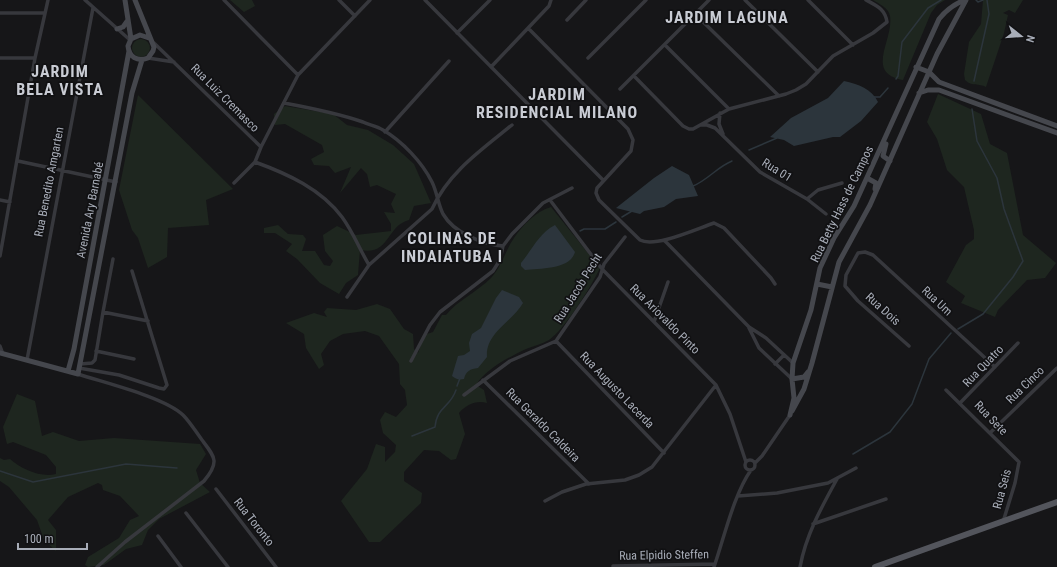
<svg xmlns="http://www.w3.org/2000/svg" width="1057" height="567" font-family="'Roboto Condensed',sans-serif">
	<rect width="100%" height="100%" fill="#161618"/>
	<path fill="#1e261f" d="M230,0H252L255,6L244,12Z
		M873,0H945L937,5L931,13L903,80C864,73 894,40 890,16C889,8 879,4 873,0Z
		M983,0H1023L1015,13L1009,10L1003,13L1008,15L1004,33L986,87C979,83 972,87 965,80L964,74L969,42L981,24Z
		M132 48a9 9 0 1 1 18 0a9 9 0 1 1-18 0Z
		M938,94L981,114L990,144L1007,153L1023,235L1056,263L1045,278L1027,280L998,310L995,317L961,303L965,296L946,282L966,245L974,239V230L964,187L947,170L937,139L927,122Z
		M138,95L233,189L206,200L209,225L168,228L167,257L148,268L138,238L132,230L119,190Z
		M285,106L333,114L347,125L368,130L393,145L414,164L431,203L414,206L409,220C386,226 390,256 360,250L358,275L346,283L339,294L320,283L297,259L286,251L292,244L275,233H264V228L278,225L288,234L303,235L306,239L302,251H315L324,265L330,266L333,261L325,251L323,235L337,226L356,235L391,231V224L384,212L395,213L391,204L396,194L377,185L370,187L367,174L361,168L340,193L351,167L335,173L329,166L314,165L311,159L324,152L322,145L285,124L275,125L274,114Z
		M551,207L600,268C591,287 565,329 549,340C542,344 533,346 526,349C509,357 486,369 476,385L484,390L487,403C476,400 466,405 459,413L465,434L456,459L451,460L439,451L424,450L404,472V481L422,493L421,503L380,542H369L341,501L367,469L376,444L385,447V462L395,452L396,445L383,433L380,420L385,412L396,417L407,405L405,390L400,384L399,364L379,336L365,331L343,334L330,341L321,354L324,365L319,369L306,348L304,334L286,323L314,313L327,317L324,312L327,308L356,310L377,304L390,309L404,329L413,334L414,349L418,353L424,335L433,332L442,315H446C458,300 477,292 491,278C502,266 505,251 514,238C523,225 536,211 551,207Z
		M17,394L35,401L42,436L53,432L79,441L114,438L200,444L206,454L196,470L200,483L210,492L159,519L148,530L142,545L126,549L104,565L88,567L85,565L88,557L119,538L130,520L139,516L120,496L103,490L102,485L98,483L68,497L48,520L56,530V551L44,540L37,520L9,487L0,481V458L4,460L10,459C21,469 41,478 56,474V467L46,455L13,442L7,444L3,427Z"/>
	<path fill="#2c353c" d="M844,81C858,84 872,89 878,102L861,121L840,137H833L794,146L784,140L770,137L791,118L828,98Z
		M672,166L689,175L698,196L676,199L664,207L644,211L640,214L616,208L654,178Z
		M555,225L575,252C570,270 540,268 525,270L521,266V263C532,250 539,233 555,225Z
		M502,290L519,297L523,303C513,321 485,333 487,357L478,368C470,369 466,371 464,379C458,380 456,379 452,376L458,356L464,355L470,351L469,343L472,334L481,328L496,298Z"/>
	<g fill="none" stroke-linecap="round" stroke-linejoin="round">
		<path stroke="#2c353c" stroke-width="1.5" d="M976,0L978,2L983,0
			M896,79L898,76L902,42L928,8L941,0
			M974,81L989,14L987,0
			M874,97H880L888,88
			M749,150L777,138
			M693,186C708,180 717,167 732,161
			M622,217L632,211
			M580,231L584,229H605L616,222
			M958,329L983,314L1013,277L1023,261L1004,209L997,178L977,141L972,109
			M457,386L460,378
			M412,436L435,427C437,406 450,408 456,390
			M853,454L890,432L912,404L929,359L951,333
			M0,471L33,482L126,464L177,468"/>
		<path stroke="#37383d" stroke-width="3.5" d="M85,0L130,40
			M224,0L298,75
			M339,0L355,16
			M425,0L603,180
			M745,0L818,72
			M808,0L853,45
			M0,13H44
			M695,14L779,96
			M567,20L586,0
			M528,28L628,129L633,140L631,151L597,188L596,193L599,200L640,240C655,248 696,229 714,223L724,228L771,278L775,284
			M457,33L490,0
			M154,43L261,147
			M665,45L729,109
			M0,58H35
			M148,58L174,62
			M588,58L646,0
			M491,67L549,6L551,0
			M634,76L683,126L689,129H693L729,109L786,94L796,90L806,84L833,56L873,33L887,22C885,9 877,6 866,0
			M620,89L709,0
			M284,103C311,108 337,113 363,122C369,125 377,126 383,130C402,141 422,162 432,182C437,192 438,204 443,214C454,233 482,244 503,246
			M720,113L719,124L723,134
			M700,125H707L715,128L760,172L807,199L826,214
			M385,132L449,61
			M18,161L116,182
			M255,162C288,174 321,189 342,217C353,232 360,250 369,265
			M234,183L255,162L261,147L298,75L370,0
			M807,199L818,190L842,183
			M0,200L10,202
			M550,200L602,269L716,385L730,414L746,462
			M664,240L749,327L766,338L793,363
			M0,256L35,58L48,0
			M347,297L369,265L432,209C448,173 481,150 512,125
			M103,312L113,259
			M654,322L668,282
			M749,328L759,348L792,379
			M556,341L664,453
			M0,346L3,354
			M909,346L858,301L845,286L846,275L858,253L865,252L873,255L995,367
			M96,351L134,359
			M27,360L93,8
			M411,361L430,325L440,312L493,271L500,260L503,246L512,234L543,203L572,188
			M80,364L92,363L95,360L103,312L148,321
			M775,364L784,355
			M79,368L119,375L159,388L164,389L167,385L132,271
			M78,374C105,383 164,397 183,415C190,422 196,432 202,440C215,457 220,462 204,481L125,542L97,567
			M483,380L589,484
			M946,390L1019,462L1015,483L1003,522
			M464,395L510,361L556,341L600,277L604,264L625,237
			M961,402L1018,343
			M991,432L1057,368
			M745 465a5 5 0 1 1 10 0a5 5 0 1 1-10 0Z
			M755,463L762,456L790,415
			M216,489L276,567
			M738,496L777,493L828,483L856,468
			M545,501L562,492L586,484L625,480L639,475L652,467L716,385
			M186,513L228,567
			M813,524L886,499
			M158,536L181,567
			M613,566L715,564
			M714,567C724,538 734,494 751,470
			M800,567C806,535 821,508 837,479"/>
		<path stroke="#45474d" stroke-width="5" d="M125,0L131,39
			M135,0L154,47L153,51L148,58C137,62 129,57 128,46L131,39L140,35L149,38
			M117,29L123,27L128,20
			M916,67L929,72L939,82L1057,126
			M919,93L928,90H939L1057,133
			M886,144L883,156L890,161
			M867,178L876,183L875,189
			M817,284L832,287
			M0,353L78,374L132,93L142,60
			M68,371L74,349L129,51
			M792,379L804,377L808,372
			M792,411L804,389L812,363L839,262L870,205L937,54L966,0
			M790,415L794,398L792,379L793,363L811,310L820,268L834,238L854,206L939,19C947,9 954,4 965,0"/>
		<path stroke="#53555c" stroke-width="6" d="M875,567L1057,502"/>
	</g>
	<g text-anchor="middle" stroke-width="3.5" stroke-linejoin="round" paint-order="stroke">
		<g font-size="12" fill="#a8adb8" stroke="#111113">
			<text transform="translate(225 98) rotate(45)" y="4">Rua Luiz Cremasco</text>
			<text transform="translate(777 170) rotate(32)" y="4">Rua 01</text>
			<text transform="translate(49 182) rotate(-79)" y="4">Rua Benedito Amgarten</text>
			<text transform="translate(842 204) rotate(-64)" y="4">Rua Betty Hass de Campos</text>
			<text transform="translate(90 210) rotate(-79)" y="4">Avenida Ary Barnabé</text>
			<text transform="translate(578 288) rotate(-58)" y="4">Rua Jacob Pecht</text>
			<text transform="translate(937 301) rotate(43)" y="4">Rua Um</text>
			<text transform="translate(883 309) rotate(42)" y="4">Rua Dois</text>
			<text transform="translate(665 319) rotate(45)" y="4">Rua Ariovaldo Pinto</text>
			<text transform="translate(983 366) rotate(-46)" y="4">Rua Quatro</text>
			<text transform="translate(1025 385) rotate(-44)" y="4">Rua Cinco</text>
			<text transform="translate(617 390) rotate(46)" y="4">Rua Augusto Lacerda</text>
			<text transform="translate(991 418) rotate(46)" y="4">Rua Sete</text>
			<text transform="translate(543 425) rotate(45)" y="4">Rua Geraldo Caldeira</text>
			<text transform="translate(1002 489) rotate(-75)" y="4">Rua Seis</text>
			<text transform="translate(254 522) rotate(52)" y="4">Rua Toronto</text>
			<text transform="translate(664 555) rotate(-1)" y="4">Rua Elpidio Steffen</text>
		</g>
		<g font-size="16" font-weight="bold" letter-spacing="1" fill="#c9ccd4" stroke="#111113">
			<text x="727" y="23">JARDIM LAGUNA</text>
			<text x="60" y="77">JARDIM<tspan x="60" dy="18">BELA VISTA</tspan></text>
			<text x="557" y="100">JARDIM<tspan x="557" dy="18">RESIDENCIAL MILANO</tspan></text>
			<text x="452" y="244">COLINAS DE<tspan x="452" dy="18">INDAIATUBA I</tspan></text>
		</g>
	</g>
	<g transform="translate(1021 36) rotate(107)" stroke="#111113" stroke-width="3" paint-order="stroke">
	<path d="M0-3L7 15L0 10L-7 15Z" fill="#a8adb8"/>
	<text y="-6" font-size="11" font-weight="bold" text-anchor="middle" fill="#a8adb8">N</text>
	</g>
	<path d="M18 543v6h69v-6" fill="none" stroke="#a8adb8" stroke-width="2"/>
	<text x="24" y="543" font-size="12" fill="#a8adb8" stroke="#111113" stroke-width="3" paint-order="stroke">100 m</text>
</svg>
